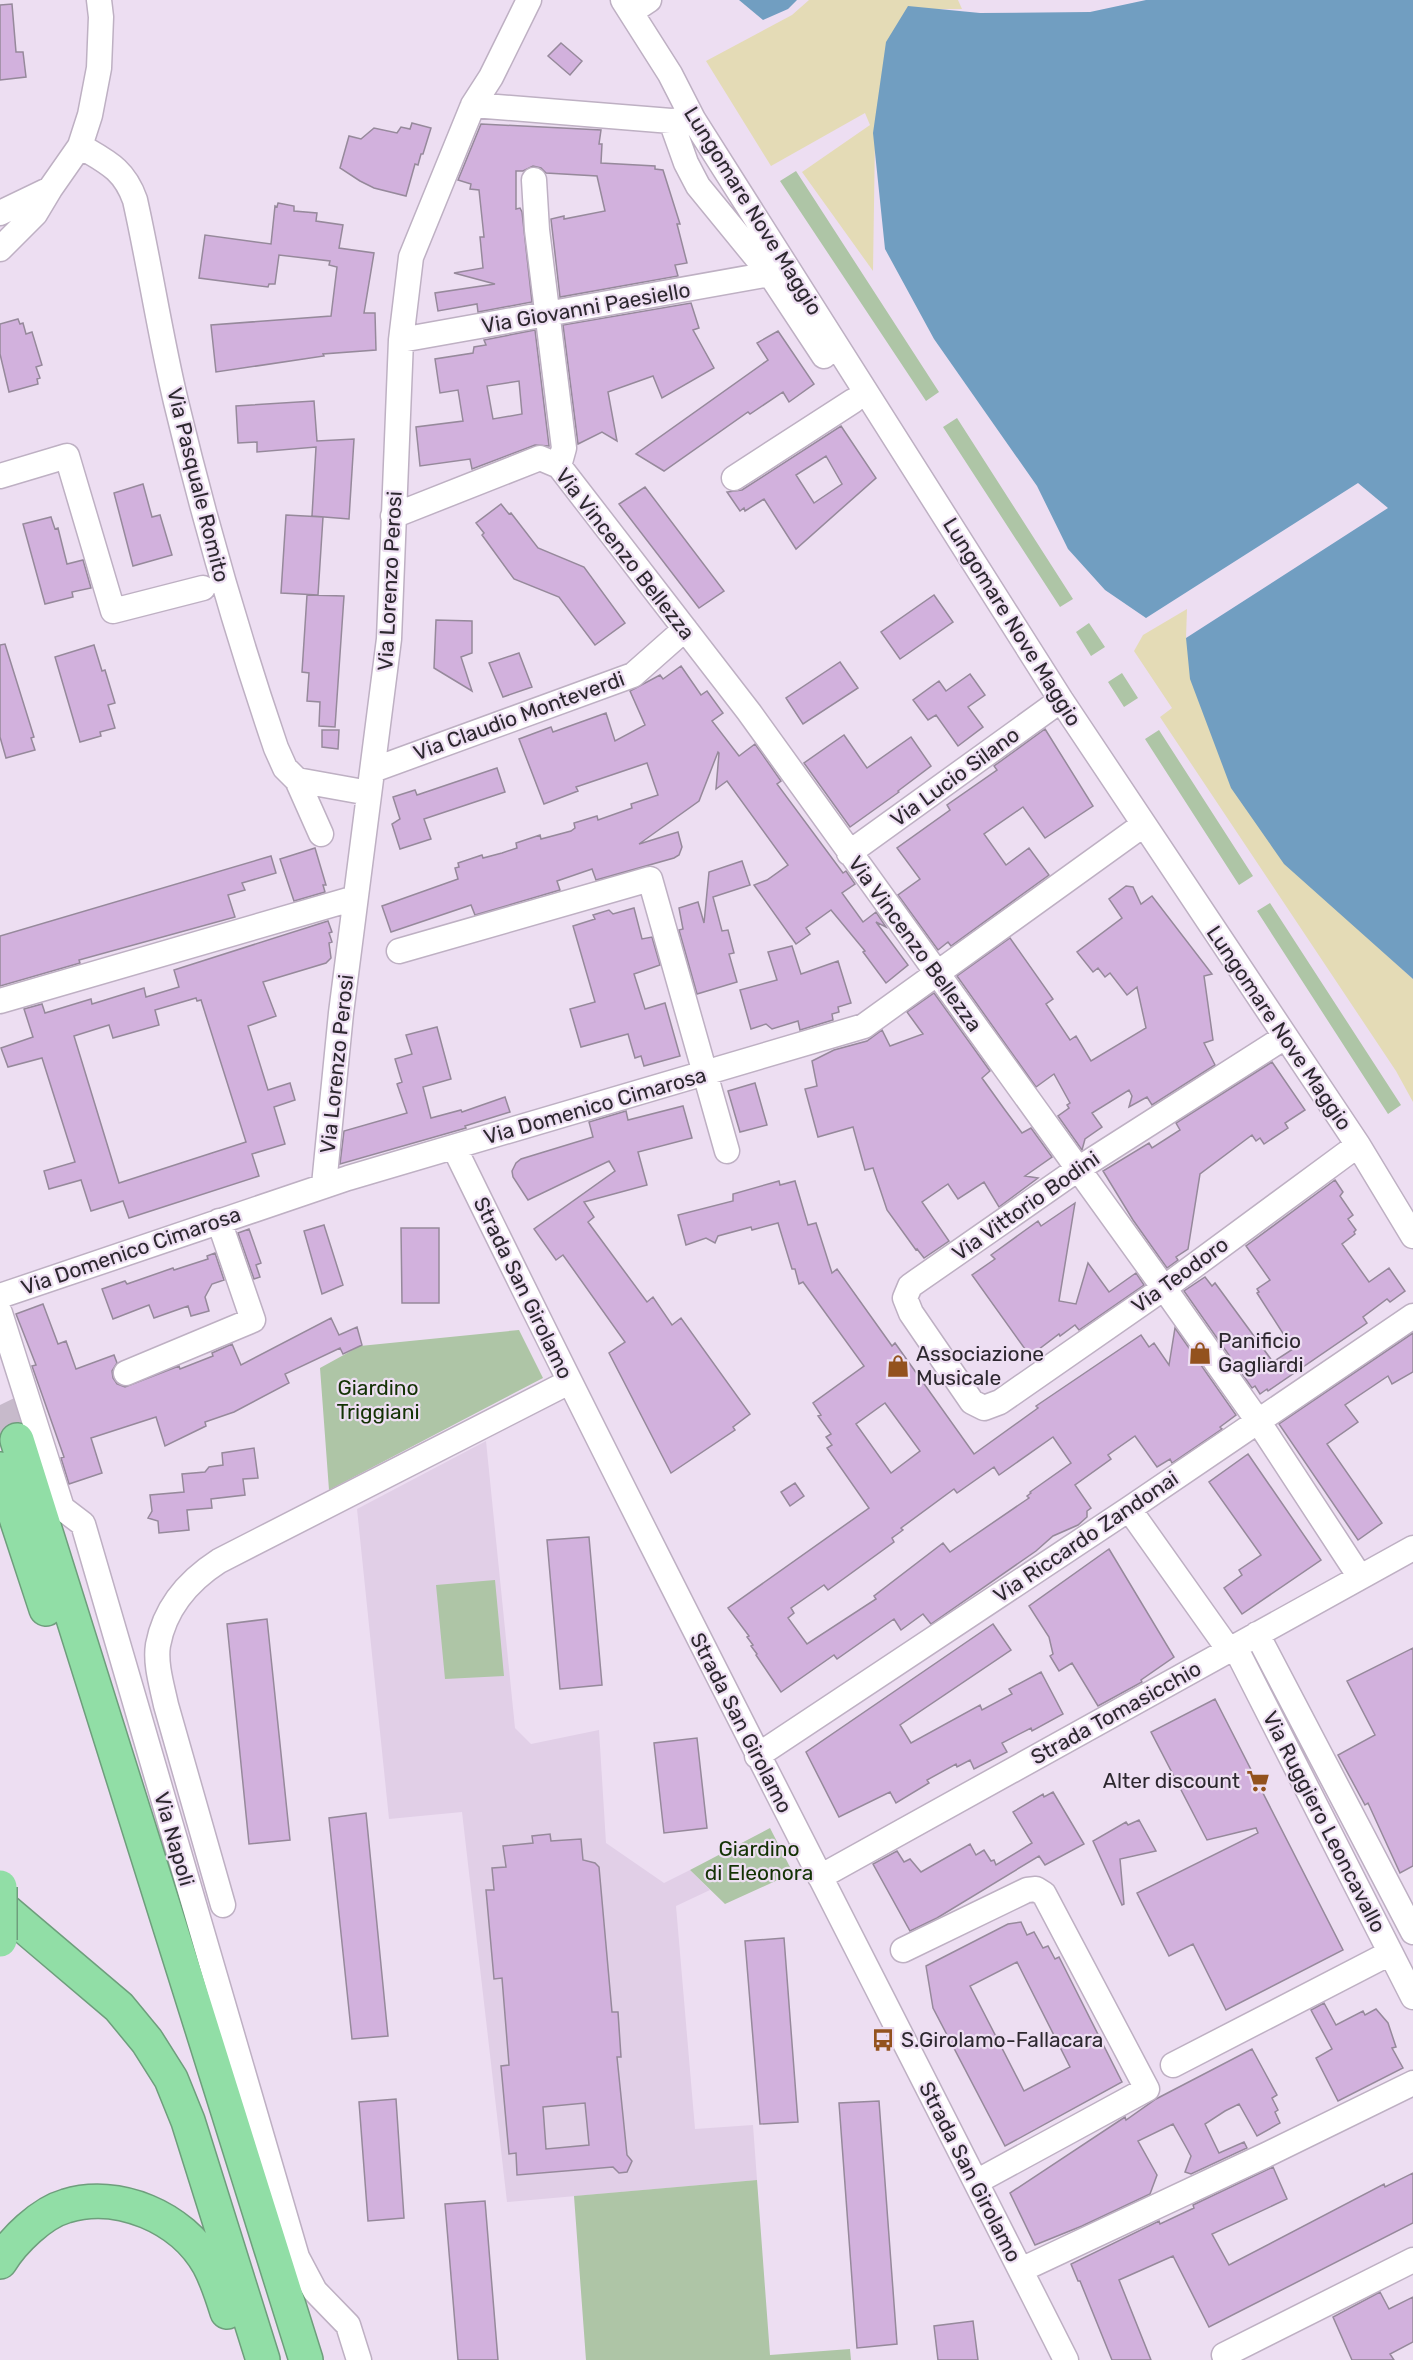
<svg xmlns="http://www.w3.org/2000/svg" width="1413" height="2360" font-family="Rubik,sans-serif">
	<rect width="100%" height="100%" fill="#eddef2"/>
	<path fill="#e1cfe7" d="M486,1441L515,1728L531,1744L599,1730L606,1843L664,1883L690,1870L710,1890L676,1906L695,2129L753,2125L757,2180L507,2202L462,1812L389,1819L357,1509Z"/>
	<path fill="#aec5a6" d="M796,171L939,392L926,401L780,181Z
		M957,418L1073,599L1060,607L943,427Z
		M1089,623L1105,647L1091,656L1076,632Z
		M1122,673L1138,698L1124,707L1108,682Z
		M1159,730L1253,876L1239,885L1145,739Z
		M1270,903L1401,1105L1388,1114L1257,911Z
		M519,1330L543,1378L329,1490L320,1368L360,1346Z
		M495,1580L504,1676L445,1679L436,1585Z
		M770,1828L793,1873L725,1904L690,1870Z
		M757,2180L770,2355L850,2349L851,2360H586L574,2196Z"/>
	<path fill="#e4dbb6" d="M809,0H958L962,9H912L875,138L873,271L802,172L870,125L865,113L771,166L706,61L792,15Z
		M1187,609L1186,638L1352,923L1413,979V1102L1396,1071L1160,717L1172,708L1134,651L1143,635Z"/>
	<path fill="#719ec1" d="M739,0H797L788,9L763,20Z
		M1146,0H1413V979L1284,864L1231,788L1190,679L1186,638L1388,508L1358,483L1146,618L1105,590L1068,549L1037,486L934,339L885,249L873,133L886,42L908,6L980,13L1090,12Z"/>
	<path fill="#d2b1dd" stroke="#96899b" stroke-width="1.5" fill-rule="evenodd" d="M12,4L16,52H23L26,77L0,80V5Z
		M561,43L582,61L570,75L548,56Z
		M412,123L431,128L423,154H421L418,165L415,164L406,196L374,188L360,181L340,168L349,136L361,139L374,128L397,133L401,127L410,129Z
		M481,124L601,130L599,144H602L601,163L655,166V169L663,170L680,224H677L687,263L675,265L678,276L560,297L551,219L564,216V219L605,211L597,176L546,173L541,168L533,166L523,171H516V209L520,208L522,212L532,302L478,312L477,304L438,311L435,293L495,284L454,273L483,268L480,237H484L479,190L470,189L471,184L458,180Z
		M278,203L294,206V211L317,213L316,221L343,225L339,248L374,253L364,313H375L376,350L323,354L324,356L216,372L211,325L331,316L337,267L329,265L330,261L279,255L275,284H269L268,287L199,278L205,235L271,244L275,206L277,207Z
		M691,303L699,328L693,330L714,368L662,398L653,376L608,392L617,441L602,432L578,444L563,325Z
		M18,319L20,324L23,323L26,334L32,332L42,365L36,367L40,378L37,379L38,384L9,392L0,354V324Z
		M535,330L549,446L535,445L472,469L470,459L420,466L416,427L463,421L458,390L440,393L435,359L473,353L474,347L486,345L484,340ZM519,381L522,414L493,419L487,386Z
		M778,331L814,384L789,402L783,392L750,414L748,412L664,471L636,454L768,360L757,343Z
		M314,401L317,441L354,439L349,519L312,516L316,447L257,452V442L238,443L236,406Z
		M841,426L876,478L796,549L764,499L745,511L744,508L740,511L727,492L742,490ZM826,456L842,484L814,503L796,475Z
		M143,484L152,517L160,515L172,555L133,566L114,493Z
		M645,487L724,591L699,608L619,504Z
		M501,504L509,514L511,513L538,548L584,567L625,623L595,645L559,597L514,579L482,535L484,533L476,523Z
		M286,515L323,517L318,595L281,593Z
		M51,517L55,529L58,528L67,564L83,560L91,588L72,592L73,597L45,604L23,524Z
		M307,595L344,596L335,727L319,726L320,702L307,701L309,673L302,672Z
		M934,595L953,622L900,659L881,632Z
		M436,620L472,621V653L461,657L472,691L434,668Z
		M5,644L34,737L31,738L35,750L6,758L0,737V645Z
		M94,645L102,671L105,670L115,703L108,705L115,728L100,732L101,736L80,742L55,657Z
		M519,653L532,687L503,697L489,663Z
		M840,662L858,688L803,724L786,698Z
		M681,666L701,695L707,691L723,713L712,721L739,756L755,744L781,781L777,784L843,873L846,871L855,884L842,893L863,922L876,912L886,927L876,922L908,965L886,983L863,952L865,951L831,910L806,928L810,934L796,944L754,885L767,880L788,865L727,781L716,789L719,753L718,752L699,801L639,844L678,832L682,847L679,855L674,858L596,880L592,869L557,881L560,890L475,915L471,905L391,932L382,906L458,879L455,868L459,867L458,863L482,855L483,858L502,853L517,848L516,843L540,835L541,839L571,831L575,828L574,823L597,816L598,820L632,808L631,804L658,795L647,763L576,787L578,791L544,804L519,739L551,727L553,732L606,713L615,741L645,725L630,691L660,675L663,679Z
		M970,674L985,695L968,707L983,727L958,746L936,715L928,720L913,700L939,681L946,691Z
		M1045,729L1093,806L1045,838L1023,807L984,834L1006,865L1029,848L1049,875L951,946L948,942L938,950L898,895L920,879L897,848L950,810L947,805L997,770L994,766Z
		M322,730H339L338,749L322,747Z
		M844,735L867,768L911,737L931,766L898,791L899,792L850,827L804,763Z
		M497,768L505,792L424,819L431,839L400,849L392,824L400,819L393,797L415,790L417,795Z
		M315,848L326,885H323L325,892L294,901L280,859Z
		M271,856L276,873L242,883L245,890L228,895L235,917L79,960L80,963L0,986V936Z
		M742,861L750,885L713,897L722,931L728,930L734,953L729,954L737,982L697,994L679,930L683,929L679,908L698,902L704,923L709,872Z
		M1126,886L1133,887L1141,904L1152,896L1212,974L1204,976L1213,1040L1204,1043L1215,1065L1152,1105L1147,1097L1129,1107L1132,1096L1129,1090L1092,1113L1102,1127L1085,1139L1082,1150L1058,1116L1069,1108L1067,1105L1070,1103L1054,1074L1036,1087L957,976L1010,938L1053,999L1046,1004L1070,1040L1076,1036L1091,1061L1146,1028L1137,987L1127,995L1110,973L1105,977L1098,968L1093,972L1077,952L1122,918L1109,899Z
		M634,908L642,939L652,937L660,965L634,974L645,1009L665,1003L680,1056L644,1066L641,1056L635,1058L628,1034L581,1047L570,1009L595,1002L573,926L595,919L593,915L609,910L613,914Z
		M328,921L332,932L329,933L332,942L329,943L331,958L326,963L263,982L276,1016L248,1026L268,1090L290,1083L295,1100L274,1107L285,1144L252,1154L259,1176L129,1218L123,1201L91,1211L81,1180L49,1189L44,1171L75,1162L42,1058L8,1067L1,1048L33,1037L24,1009L42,1004L45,1013L91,999L92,1004L144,988L146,997L179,987L174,970ZM196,998L197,1001L201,1000L246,1142L119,1183L74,1036L109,1025L113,1038L159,1025L155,1010Z
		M792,946L801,974L838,961L851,1003L838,1007L839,1012L832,1014L833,1020L800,1030L798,1021L772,1029L766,1024L751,1029L740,990L777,980L768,952Z
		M934,993L990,1071L982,1078L1005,1110L1022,1133L1031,1128L1052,1157L1025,1176L1038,1178L999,1207L984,1182L958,1199L948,1184L922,1202L949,1241L924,1258L917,1249L916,1250L887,1210L873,1168L865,1170L853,1127L818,1137L805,1089L817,1086L812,1061L834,1050L867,1041L882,1030L890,1046L923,1034L907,1012Z
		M437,1027L451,1079L423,1087L431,1118L461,1110L462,1112L505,1097L510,1112L465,1126L466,1128L340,1164L344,1131L407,1113L397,1084L402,1082L395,1059L412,1054L406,1035Z
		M1272,1062L1305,1110L1285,1123L1288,1128L1264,1144L1260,1138L1256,1141L1252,1135L1200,1174L1188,1249L1176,1257L1178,1260L1167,1268L1133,1220L1103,1171L1149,1143L1152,1148L1180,1130L1176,1123Z
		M755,1083L767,1125L740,1132L728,1091Z
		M683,1106L692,1138L638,1152L647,1185L584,1202L594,1217L588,1222L647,1302L653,1297L672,1325L681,1318L750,1414L733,1427L735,1430L671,1473L609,1353L625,1342L563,1255L556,1260L534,1229L615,1171L609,1161L528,1200L513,1177L512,1171L516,1163L521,1159L593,1137L589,1122L626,1111L628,1120Z
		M1335,1180L1343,1192L1340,1196L1353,1215L1348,1219L1356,1230L1354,1232L1355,1234L1342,1244L1369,1282L1389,1268L1405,1291L1390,1302L1387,1299L1363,1317L1367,1323L1268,1391L1267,1389L1260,1394L1255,1386L1252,1388L1184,1291L1205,1277L1212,1286L1215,1283L1273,1362L1293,1349L1257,1293L1259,1292L1257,1289L1270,1280L1246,1246Z
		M779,1181L780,1185L795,1181L808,1225L816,1223L832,1273L837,1269L892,1346L895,1343L974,1454L1038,1408L1036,1406L1141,1335L1149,1347L1154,1343L1169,1365L1175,1328L1236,1415L1220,1427L1222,1429L1172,1463L1170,1459L1157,1467L1135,1436L1108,1455L1111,1459L1075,1485L1091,1508L1087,1511V1517L1078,1525L1053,1536L1036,1551L931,1624L923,1614L901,1630L894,1619L837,1659L834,1655L781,1692L756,1655L757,1654L751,1646L753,1645L747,1637L749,1636L728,1608L869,1508L827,1448L832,1445L826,1437L831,1434L818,1416L821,1415L813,1403L864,1366L803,1282L799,1284L795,1269H792L778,1223L752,1230L751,1227L718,1236L715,1243L706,1238L686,1245L678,1215L733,1201V1194ZM885,1403L920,1451L891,1473L856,1424ZM1053,1437L1071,1463L1030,1492L1031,1493L1027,1496L1029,1498L950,1552L943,1543L874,1596L876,1599L807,1644L788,1618L794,1613L791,1608L824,1585L828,1590L894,1542L892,1538L903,1530L901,1528L954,1489L957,1493L994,1467L999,1475Z
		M1075,1203L1059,1301L1076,1304L1088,1263L1109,1292L1136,1273L1144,1285L1079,1330L1075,1325L1060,1336L1059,1334L1030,1356L972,1275L995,1259L991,1255L1038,1221L1041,1226Z
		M324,1225L343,1285L322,1294L304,1231Z
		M401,1228H439V1303H402Z
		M249,1229L261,1263L256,1265L260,1277L254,1279L238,1233Z
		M215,1253L224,1280L212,1284L205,1297L209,1311L191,1316L188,1306L154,1318L149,1305L113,1319L102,1289L125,1281L127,1284L173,1268L174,1270L208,1259L207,1256Z
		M43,1304L58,1344L66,1341L76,1369L114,1355L117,1363L112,1371L113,1378L117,1384L125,1387L179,1366L180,1369L213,1356L212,1353L232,1344L241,1365L331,1318L339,1335L357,1327L362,1345L343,1354L340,1348L285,1374L289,1383L234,1412L205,1422L206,1426L165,1446L156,1417L91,1438L102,1473L69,1484L61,1458L64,1457L32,1366L36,1365L16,1314Z
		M1413,1333V1372L1392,1384L1388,1376L1345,1405L1358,1422L1327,1444L1382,1523L1358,1540L1279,1424Z
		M254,1448L258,1478L243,1479L245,1495L211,1499L212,1508L187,1510L189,1530L159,1533L158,1521L148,1518L152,1511L150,1495L184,1492L182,1474L205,1472L209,1467L223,1465L222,1453Z
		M1248,1454L1321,1560L1242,1614L1224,1588L1242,1575L1239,1570L1261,1555L1209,1482Z
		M795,1483L804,1496L790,1506L781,1492Z
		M589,1537L602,1685L560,1689L547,1540Z
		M1109,1549L1174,1657L1141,1680L1142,1682L1098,1706L1072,1663L1059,1671L1050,1656L1053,1654L1049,1637L1029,1606Z
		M267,1619L290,1840L249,1844L227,1624Z
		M993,1624L1011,1650L900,1725L911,1743L980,1705L982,1710L1012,1694L1009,1689L1041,1672L1063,1714L1032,1731L1031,1728L1002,1743L1007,1752L974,1769L970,1760L957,1767L956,1764L927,1780L929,1783L896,1803L890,1792L839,1817L806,1752Z
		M1413,1648V1866L1400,1873L1368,1803L1365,1805L1338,1755L1375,1735L1347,1681Z
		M1215,1699L1343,1950L1226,2010L1193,1944L1169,1956L1137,1893L1258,1833L1256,1828L1207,1840L1151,1732Z
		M697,1738L707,1828L664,1833L654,1743Z
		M1053,1792L1084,1844L1045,1865L1039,1856L937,1918L910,1931L873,1864L897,1851L904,1862L910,1859L921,1872L970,1844L976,1855L984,1850L991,1861L994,1860L996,1865L1032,1843L1013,1812L1043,1794L1044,1797Z
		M366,1813L388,2036L352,2039L329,1818Z
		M1139,1820L1156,1851L1120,1859L1124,1904L1122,1905L1093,1841L1126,1822L1128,1825Z
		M550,1834L551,1841L581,1839L583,1860L595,1863L599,1867L612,2012H618L621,2057H617L627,2155L632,2161L627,2172L619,2173L613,2167L517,2175L516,2153L509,2154L501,2066L509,2065L502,1978L494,1979L486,1890H494L492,1868L506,1867L503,1846L533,1843L532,1836ZM585,2103L589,2145L546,2149L543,2107Z
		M1021,1922L1027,1935L1034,1932L1043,1948L1048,1946L1055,1959L1059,1957L1122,2082L1005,2146L933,2008L926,1966L1008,1924ZM1017,1962L1070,2067L1024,2091L970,1986Z
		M784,1938L798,2122L760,2124L745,1941Z
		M1324,2003L1336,2025L1363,2011L1365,2015L1376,2009L1388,2023L1396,2047L1392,2048L1403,2068L1338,2101L1316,2058L1332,2049L1311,2010Z
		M1252,2049L1277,2095L1272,2098L1278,2110L1275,2112L1280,2123L1257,2136L1239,2104L1225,2111L1205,2124L1219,2153L1244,2142L1247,2148L1191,2174L1185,2172L1191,2156L1173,2124L1138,2141L1157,2175L1150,2194L1082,2226L1035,2245L1010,2193L1125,2117L1126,2120L1156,2099Z
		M396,2099L404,2218L368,2221L359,2102Z
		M879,2101L897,2344L857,2348L839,2103Z
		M1273,2167L1287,2199L1212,2234L1229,2265L1384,2184L1385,2187L1413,2173V2223L1209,2327L1173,2256L1119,2280L1151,2360H1112L1080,2281H1078L1071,2264L1159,2221L1160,2224L1194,2208L1193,2205Z
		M485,2201L498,2360H458L445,2204Z
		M1380,2292L1389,2309L1413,2297V2342L1390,2354L1394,2360H1352L1333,2317Z
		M973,2321L978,2360H938L934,2326Z"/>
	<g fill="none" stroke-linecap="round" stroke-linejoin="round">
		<path stroke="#c7bacb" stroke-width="33" stroke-dasharray="33 16" stroke-linecap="butt" d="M0,1405L17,1440"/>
		<g stroke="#beb0c3" stroke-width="27">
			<path id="minor" d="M623,0L670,74L693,119L1061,700L1358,1145L1413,1236
				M631,12L649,0
				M473,105L671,121L685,120
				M671,121L686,163L698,186L770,274L824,356
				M80,146C107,162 124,169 135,200C150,267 160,335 176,402C204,519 237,634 276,748L285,768L297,780L321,834
				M534,180L537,230L564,448L559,466
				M0,213L50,189
				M0,249L35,214L50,189L80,146L90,115L99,68L101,17L99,0
				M401,340L770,274
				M0,476L67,456L113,611L203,588
				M734,478L853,401
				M393,516L540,458L559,466L749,712L1164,1288L1258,1421L1360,1577
				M373,770L633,675L685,629
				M297,780L369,793
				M849,853L1061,700
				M399,951L650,879L727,1151
				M0,1001L355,898
				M1285,1037L1078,1169L910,1286L905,1298L911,1313L972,1402L984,1408L1000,1402L1164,1288L1358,1145
				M454,1147C653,1554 862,1956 1066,2360
				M324,1185L341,1013L389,639L401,340L411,257L473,105L491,77L529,0
				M0,1296L348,1178L864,1026L1143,825
				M0,1313L62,1508L83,1524L297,2257L315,2291L348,2325L359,2360
				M126,1373L253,1320L219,1221
				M1129,1509L1229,1650
				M1257,1634L1413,1932
				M1235,1647L1413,1997
				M757,1756L1129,1509L1413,1316
				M820,1877L1413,1548
				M223,1905L166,1705C162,1686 155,1664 158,1645C165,1607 188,1581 219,1561L569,1382
				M903,1950L1027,1890L1036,1889L1044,1894L1147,2089L976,2182
				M1173,2065L1390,1953
				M1021,2270L1268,2154L1413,2083
				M1224,2355L1413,2260"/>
		</g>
		<g stroke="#6e9e7c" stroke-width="36">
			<path id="highway" d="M17,1440L306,2360
				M0,1469L46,1609
				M0,1906L119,2007L147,2041L171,2079L188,2121L263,2360
				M0,2262C13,2241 41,2213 66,2206C118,2190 182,2217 209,2265C217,2280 222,2296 227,2312"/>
		</g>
		<use href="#minor" stroke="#fff" stroke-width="24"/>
		<use href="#highway" stroke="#91dea6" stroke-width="33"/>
		<g stroke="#6e9e7c" stroke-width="36" stroke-linecap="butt">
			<path id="highway-bridge" d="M0,1887V1940"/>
		</g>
		<use href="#highway-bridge" stroke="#91dea6" stroke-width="33"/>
	</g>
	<defs>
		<g id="shop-bare" transform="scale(1.8)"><path d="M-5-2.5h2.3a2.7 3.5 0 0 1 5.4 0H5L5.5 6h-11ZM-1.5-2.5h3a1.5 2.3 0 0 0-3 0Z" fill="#93521e" stroke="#eddef2" stroke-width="2.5" paint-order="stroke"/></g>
		<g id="supermarket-bare" transform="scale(1.8)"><path d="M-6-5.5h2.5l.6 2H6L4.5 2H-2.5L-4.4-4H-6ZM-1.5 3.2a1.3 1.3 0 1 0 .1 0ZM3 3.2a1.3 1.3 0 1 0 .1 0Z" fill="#93521e" stroke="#eddef2" stroke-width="2.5" paint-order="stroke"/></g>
		<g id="bus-bare" transform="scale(1.8)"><path d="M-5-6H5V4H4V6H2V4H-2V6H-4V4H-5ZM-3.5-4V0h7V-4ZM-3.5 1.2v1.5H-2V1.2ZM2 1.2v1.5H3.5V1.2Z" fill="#93521e" stroke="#eddef2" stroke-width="2.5" paint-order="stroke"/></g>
	</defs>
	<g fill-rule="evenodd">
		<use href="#shop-bare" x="1200" y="1353"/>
		<use href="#shop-bare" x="898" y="1366"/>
		<use href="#supermarket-bare" x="1258" y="1781"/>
		<use href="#bus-bare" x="883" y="2040"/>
	</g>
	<g text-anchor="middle" stroke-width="4.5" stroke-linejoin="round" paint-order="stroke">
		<g font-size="21" fill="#2d282f" stroke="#eddef2">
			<text transform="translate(753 211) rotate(58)" y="7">Lungomare Nove Maggio</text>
			<text transform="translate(586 308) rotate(-10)" y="7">Via Giovanni Paesiello</text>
			<text transform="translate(198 485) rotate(76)" y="7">Via Pasquale Romito</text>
			<text transform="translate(625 554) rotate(52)" y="7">Via Vincenzo Bellezza</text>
			<text transform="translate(390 581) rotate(-87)" y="7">Via Lorenzo Perosi</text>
			<text transform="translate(1012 622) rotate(58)" y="7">Lungomare Nove Maggio</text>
			<text transform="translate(519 716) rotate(-20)" y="7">Via Claudio Monteverdi</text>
			<text transform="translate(955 777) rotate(-36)" y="7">Via Lucio Silano</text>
			<text transform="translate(915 944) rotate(54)" y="7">Via Vincenzo Bellezza</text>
			<text transform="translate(1279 1028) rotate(56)" y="7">Lungomare Nove Maggio</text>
			<text transform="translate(337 1064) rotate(-84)" y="7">Via Lorenzo Perosi</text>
			<text transform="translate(595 1106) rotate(-16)" y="7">Via Domenico Cimarosa</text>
			<text transform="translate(1026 1206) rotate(-35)" y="7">Via Vittorio Bodini</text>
			<text transform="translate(131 1251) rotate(-19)" y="7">Via Domenico Cimarosa</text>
			<text transform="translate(1180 1275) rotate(-36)" y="7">Via Teodoro</text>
			<text transform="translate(523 1288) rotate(64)" y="7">Strada San Girolamo</text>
			<text transform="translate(1086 1537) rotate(-34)" y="7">Via Riccardo Zandonai</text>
			<text transform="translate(1116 1713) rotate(-29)" y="7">Strada Tomasicchio</text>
			<text transform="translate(741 1723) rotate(63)" y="7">Strada San Girolamo</text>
			<text transform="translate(1324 1822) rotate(63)" y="7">Via Ruggiero Leoncavallo</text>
			<text transform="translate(174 1839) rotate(74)" y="7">Via Napoli</text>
			<text transform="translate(970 2172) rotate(63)" y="7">Strada San Girolamo</text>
		</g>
		<g font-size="21" fill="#2d282f" stroke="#eddef2" text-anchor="start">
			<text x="1218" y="1348">Panificio<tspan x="1218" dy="24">Gagliardi</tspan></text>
			<text x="916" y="1361">Associazione<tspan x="916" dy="24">Musicale</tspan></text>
			<text x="1240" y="1788" text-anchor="end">Alter discount</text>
			<text x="901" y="2047">S.Girolamo-Fallacara</text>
		</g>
		<g font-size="21" fill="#133204" stroke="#eddef2">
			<text x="378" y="1395">Giardino<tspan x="378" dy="24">Triggiani</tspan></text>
			<text x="759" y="1856">Giardino<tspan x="759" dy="24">di Eleonora</tspan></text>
		</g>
	</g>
</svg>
